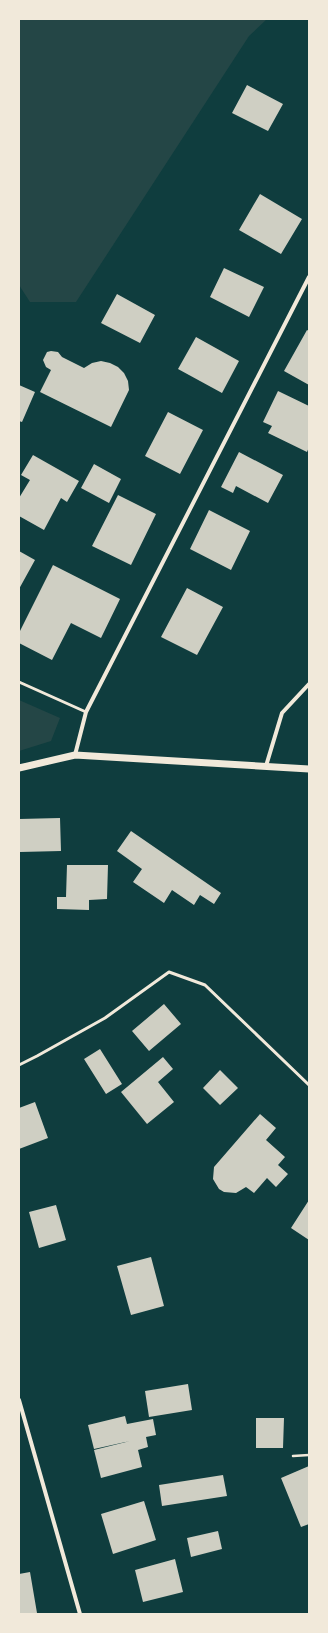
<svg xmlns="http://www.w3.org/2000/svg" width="328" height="1633" font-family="'Roboto Condensed',sans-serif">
	<rect width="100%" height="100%" fill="#0f3d3e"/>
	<path fill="#244646" d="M19,19H267L249,36L76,302H30L19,285Z
		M19,700L60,718L51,741L19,751Z"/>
	<path fill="#cfcfc3" d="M247,85L283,104L268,131L232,113Z
		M260,194L302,219L281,254L239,230Z
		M224,268L264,287L249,317L210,297Z
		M117,294L155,315L140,343L101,323Z
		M307,330L309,331V385L284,371Z
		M196,337L239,361L222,393L178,369Z
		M51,351L58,352L62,357L84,368L92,363L101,361L110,363L118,367L124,373L128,381L129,390L111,427L40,392L51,370L46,367L43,360L47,352Z
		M19,385L35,392L22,422L19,421Z
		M278,391L309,406V447L307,452L268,433L272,426L263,422Z
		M168,412L203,430L180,474L145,456Z
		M239,452L283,475L268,503L236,486L233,493L221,487Z
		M33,455L79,481L67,502L61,498L44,530L19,516V498L30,480L21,475Z
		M94,464L121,479L109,503L81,488Z
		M118,495L156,514L131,565L92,546Z
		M209,510L250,531L231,570L190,549Z
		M19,551L35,560L19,589Z
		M53,565L120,599L101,638L71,623L52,660L19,643V633Z
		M187,588L223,607L197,655L161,637Z
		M60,818L61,851L20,852L19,819Z
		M131,831L221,893L214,904L200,895L194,905L172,890L164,903L133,882L142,869L117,851Z
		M67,865H108L107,899L89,900V910L57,909V897H66Z
		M164,1004L181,1024L149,1051L132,1031Z
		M100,1049L122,1084L106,1094L84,1059Z
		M163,1057L173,1069L158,1082L174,1102L147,1124L121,1092Z
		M220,1070L238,1088L220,1105L203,1088Z
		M35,1102L48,1138L19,1149V1108Z
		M260,1114L276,1128L266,1140L285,1157L278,1165L288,1174L276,1187L267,1178L254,1193L246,1187L236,1193L224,1192L219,1189L213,1179L214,1167Z
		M309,1200V1240L291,1228Z
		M56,1205L66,1240L39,1248L29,1212Z
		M151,1257L164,1306L131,1315L117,1266Z
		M188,1384L192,1410L149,1417L145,1391Z
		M125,1416L127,1424L153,1419L156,1435L146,1437L148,1447L138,1450L142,1467L101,1478L94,1450L130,1441L94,1449L88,1425Z
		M256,1418H284L283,1448H256Z
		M309,1466V1524L301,1527L281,1478Z
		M223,1475L227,1496L162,1506L159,1485Z
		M144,1501L156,1540L113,1554L101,1514Z
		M218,1531L222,1549L191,1557L187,1538Z
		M175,1559L183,1592L143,1602L135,1570Z
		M30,1572L37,1613L19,1614V1574Z"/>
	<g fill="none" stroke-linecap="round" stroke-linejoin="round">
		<path stroke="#f1e9da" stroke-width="2.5" d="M293,1456L309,1455"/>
		<path stroke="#f1e9da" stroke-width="3" d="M19,682L86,712
			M19,1065L37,1056L105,1018L169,972L205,985L309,1085"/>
		<path stroke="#f1e9da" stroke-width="4" d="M75,755L86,712L309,277
			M266,766L282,713L309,684
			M19,1400L80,1614"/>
		<path stroke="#f1e9da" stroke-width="7" d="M19,768L75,755L309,769"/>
	</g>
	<rect width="328" height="1633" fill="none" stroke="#f1e9da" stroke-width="40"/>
</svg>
